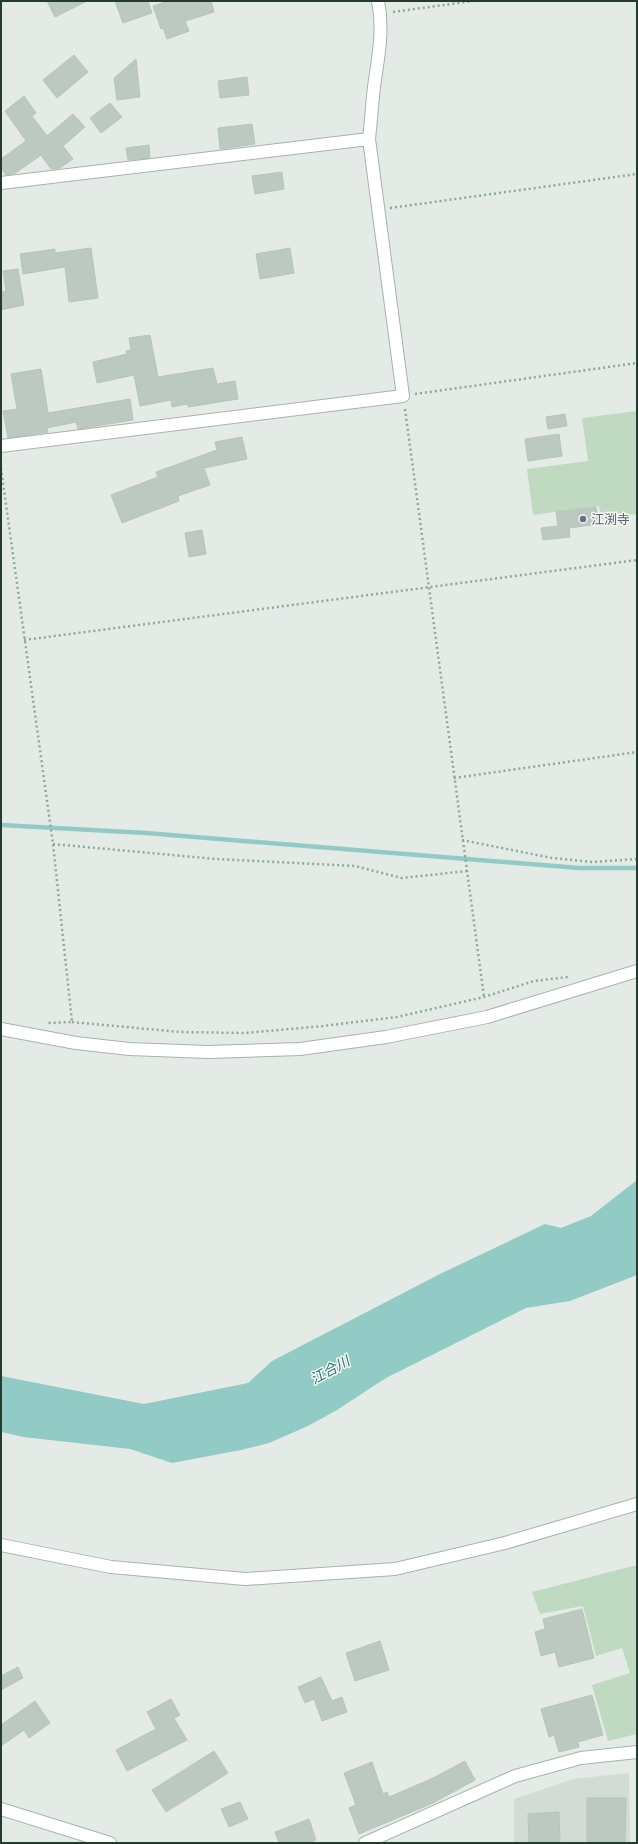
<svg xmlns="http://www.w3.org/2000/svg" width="638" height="1844" font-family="Lato,'Noto Sans JP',sans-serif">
	<rect width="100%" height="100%" fill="#e4ebe6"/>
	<path fill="#d2dbd5" d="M629,1773L630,1843H514V1799L573,1779Z"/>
	<path fill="#bfdac0" d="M637,411V514L601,519L599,506L533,515L527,469L588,461L582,418Z
		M637,1565V1734L608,1741L592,1685L630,1673L622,1648L596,1656L583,1606L540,1614L532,1592Z"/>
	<path fill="#92cac5" d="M637,1180V1275L570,1301L526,1308L386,1378L337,1410L308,1426L269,1443L241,1450L172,1463L130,1449L23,1437L1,1432V1376L144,1404L248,1383L272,1361L442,1273L545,1224L561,1228L591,1216Z"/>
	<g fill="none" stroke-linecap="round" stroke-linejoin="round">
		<path stroke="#92cac5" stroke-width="4.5" d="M1,825L146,833L579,868H637"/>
	</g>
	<path fill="#bcc9c1" stroke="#b7c4bb" d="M47,1H87L55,17Z
		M115,1H148L152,13L123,23Z
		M168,1H211L214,12L185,21L189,31L167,39L163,28L161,29L153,6Z
		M74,55L88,72L57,98L43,80Z
		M136,59L140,97L117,100L114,78Z
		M247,77L249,95L220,98L218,81Z
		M24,96L36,113L32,116L47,136L73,114L85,127L63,146L73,159L60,168L51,169L41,155L14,174L6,175L1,168V159L26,141L5,111Z
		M110,103L122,117L101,133L90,118Z
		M252,124L255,144L220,149L218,128Z
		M149,145L150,158L128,160L126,148Z
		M282,172L284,189L255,194L252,176Z
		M91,248L98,298L69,302L65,267L23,274L20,254L55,249V253Z
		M290,248L294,273L260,279L256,254Z
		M18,269L24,305L1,310V292L6,291L3,271Z
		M150,335L158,377L213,368L217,384L235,381L238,399L188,407V404L172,407L171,400L140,406L134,375L97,383L93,362L127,354L126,351L131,350L129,338Z
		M41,369L48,413L130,399L133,420L78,429L76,422L47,428L48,432L8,438L3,411L17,409L11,374Z
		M565,414L567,426L548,429L546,417Z
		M559,434L562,456L528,461L525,439Z
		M242,437L247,459L204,468L210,485L178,496L179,501L122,523L111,495L158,477L156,472L217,450L215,442Z
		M596,507L599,524L569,528L570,537L543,540L541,528L558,526L556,512Z
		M202,530L206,554L189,557L185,533Z
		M582,1609L594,1658L559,1667L555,1652L541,1656L535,1632L545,1629L543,1619Z
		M380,1641L389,1670L355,1681L346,1653Z
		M18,1667L23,1678L1,1690V1676Z
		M321,1677L332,1701L342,1697L347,1712L322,1721L314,1699L305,1703L298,1687Z
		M592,1695L603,1735L578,1742L579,1747L559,1752L554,1735L549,1737L541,1709Z
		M171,1699L180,1715L174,1718L187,1740L127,1771L116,1750L156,1729L147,1712Z
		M35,1701L50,1723L29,1738L24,1730L1,1746V1725Z
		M214,1751L228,1773L166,1812L152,1790Z
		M465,1761L475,1780L433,1803L359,1834L349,1808L356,1805L344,1773L372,1762L383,1794L387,1792L389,1797L431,1779Z
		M587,1798H626L625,1843H587Z
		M240,1802L248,1819L229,1827L221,1809Z
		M559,1812L560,1843H529L528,1814Z
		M309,1819L316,1840L308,1843H279L275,1832Z"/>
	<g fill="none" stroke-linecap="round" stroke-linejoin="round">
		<g stroke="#a7b3ac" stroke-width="14">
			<path id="street" d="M1,183L369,139
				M1,446L403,396L369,139C371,122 372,104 374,87C378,58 384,30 378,1
				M1,1029L76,1043L129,1049L208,1052L300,1049L386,1037L487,1017L637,971
				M1,1545L111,1567L245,1579L395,1569L505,1543L637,1504"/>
		</g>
		<g stroke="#a3b6ab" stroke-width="14">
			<path id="secondary" d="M1,1809L110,1843
				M365,1843L515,1776L581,1758L637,1752"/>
		</g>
		<path stroke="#88ab97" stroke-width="2.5" stroke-dasharray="2 3" stroke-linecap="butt" d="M393,12L473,1
			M390,208L637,174
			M415,394L637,363
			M405,409L484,997
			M1,468L53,844L72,1022L46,1023
			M24,640L637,560
			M454,778L637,752
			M462,840L552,858L593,862L637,859
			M53,844L215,859L355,866L402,878L467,871
			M72,1022L180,1032L245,1033L323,1026L397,1017L484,997L534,981L568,977"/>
		<use href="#street" stroke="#fff" stroke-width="12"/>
		<use href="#secondary" stroke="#fff" stroke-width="12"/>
	</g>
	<circle fill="#6b7280" stroke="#f4f8f5" stroke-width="1.5" cx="583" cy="519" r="4"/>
	<g text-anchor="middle" stroke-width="3" stroke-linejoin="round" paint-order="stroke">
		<g font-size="13" fill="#5b616d" stroke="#f4f8f5" text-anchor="start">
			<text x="591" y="524">江渕寺</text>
		</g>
		<g font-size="14" font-style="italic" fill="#26706a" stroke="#f4f8f5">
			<text transform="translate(330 1370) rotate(-29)" y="5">江合川</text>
		</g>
	</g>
	<rect width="638" height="1844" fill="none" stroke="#253b30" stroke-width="4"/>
</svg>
